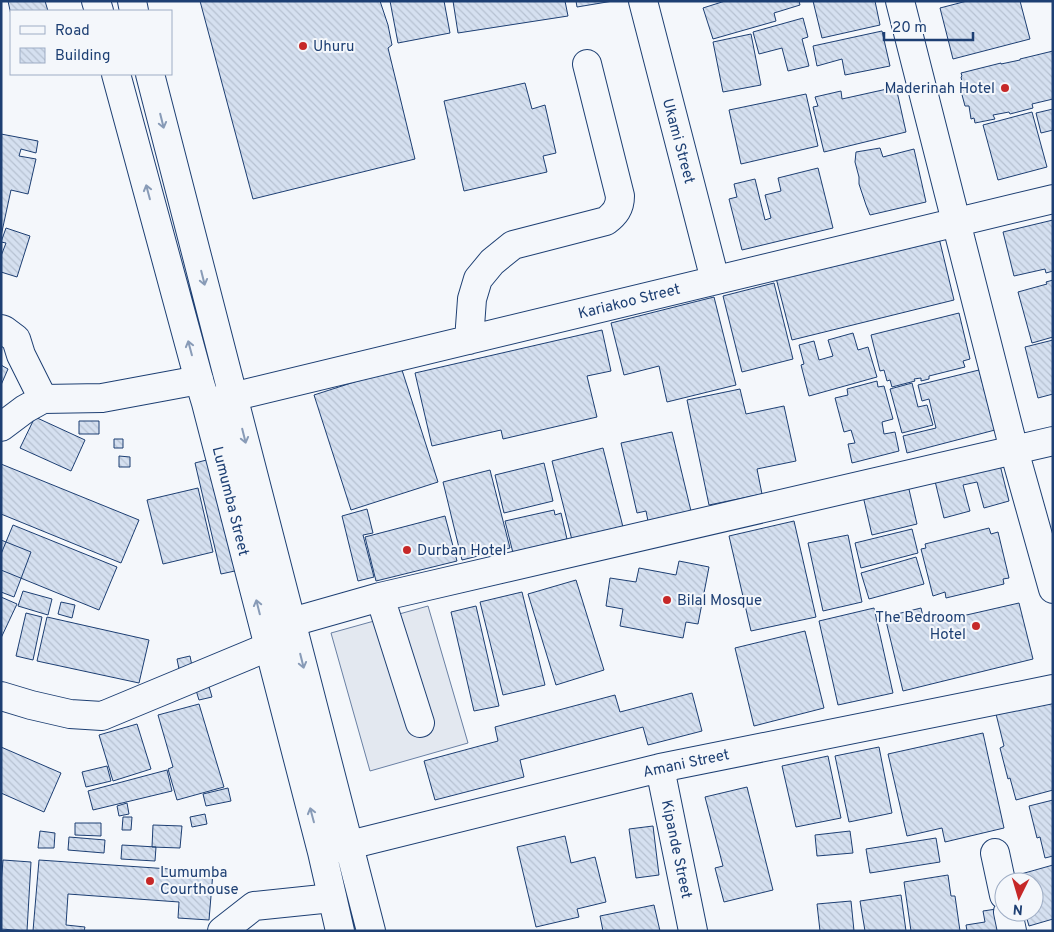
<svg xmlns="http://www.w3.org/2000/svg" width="1054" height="932" font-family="Overpass,sans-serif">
	<defs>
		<pattern id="building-back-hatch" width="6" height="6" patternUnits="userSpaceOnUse" patternTransform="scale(1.25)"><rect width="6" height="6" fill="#d5e0f0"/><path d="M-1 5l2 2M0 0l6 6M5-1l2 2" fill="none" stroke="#b6c1d1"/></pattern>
	</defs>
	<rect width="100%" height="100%" fill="#f4f7fb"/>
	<path fill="#e3e8f0" stroke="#687fa3" d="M428,606L468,743L370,771L331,633Z"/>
	<path fill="url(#building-back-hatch)" stroke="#1d3f73" d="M8,1H45L48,11H11V15Z
		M200,1H380L388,25L392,45L388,48L415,159L253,199Z
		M390,1H444L450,33L398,43Z
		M453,1H565L568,16L458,33Z
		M576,1H613L577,7Z
		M725,1H799L800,5L774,13L776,21L713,39L703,8Z
		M813,1H875L880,25L822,38Z
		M967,1H1020L1030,39L953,59L940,8Z
		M803,18L808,37L802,39L809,66L788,71L782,48L759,54L753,32Z
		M882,31L890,66L845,75L842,59L817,66L813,46Z
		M751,34L761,85L723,92L713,42Z
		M1053,51V99L1032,104L1033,108L1010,114L1009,112L993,115L995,119L975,123L974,118L971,119L969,106H965L961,91L964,90L961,77L962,76L961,73L1001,63V64L1020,60V59Z
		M525,83L532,109L545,105L556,153L543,156L547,172L464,191L444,101Z
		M896,87L906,132L824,152L813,107L818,106L815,97L841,91L842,99Z
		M806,94L818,146L741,164L729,110Z
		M1053,109V130L1041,133L1036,113Z
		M1032,112L1047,167L998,180L983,125Z
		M1,134L38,141L36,153L21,149L19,156L36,159L28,194L11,190L1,236Z
		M880,148L883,157L914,149L926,202L870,215L866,205L859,184V177L855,162L856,152Z
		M818,168L833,228L742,250L729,199L737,197L734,184L755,179L765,220L771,218L765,195L781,191L778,178Z
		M1053,220V271L1046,273L1045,269L1014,276L1003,232Z
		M6,228L30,236L17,277L1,272V256L6,243L1,242Z
		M939,238L954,300L792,340L776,278Z
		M1053,280V337L1032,343L1018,292L1047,284L1046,282Z
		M774,283L793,359L742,372L723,296Z
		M714,297L736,385L667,402L659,366L624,375L611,323Z
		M959,313L970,359L963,361L965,367L929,376V379L921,381V378L914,379L915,381L892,387L890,380L887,381L884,370L880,371L871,335Z
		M602,330L611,371L587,376L597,417L503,439L501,430L432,446L415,373Z
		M853,333L858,350L868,347L877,377L809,396L801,365L804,364L799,345L814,341L819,360L833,356L828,340Z
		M1053,340V394L1038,398L1025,347Z
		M1,365L8,369L1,385Z
		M401,367L438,482L351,510L314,395Z
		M979,370L995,430L907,453L903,436L936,428L929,399L922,401L918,385Z
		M877,381L878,387L884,386L893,419L882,422L884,434L895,432L899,451L852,463L848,444L855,443L851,430L844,432L835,398L848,395L847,389Z
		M912,383L918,407L927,405L933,425L902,433L890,389Z
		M740,389L746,414L784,406L796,461L757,469L762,494L709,505L687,400Z
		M35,417L85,440L71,471L20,448Z
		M79,421H99V434H79Z
		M672,432L691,511L648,521L646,511L637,513L621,443Z
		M114,439H123V448H114Z
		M603,448L623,527L572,540L552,461Z
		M119,456L130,457V467H119Z
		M218,457L244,569L221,574L195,463Z
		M999,461L1009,501L984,508L977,482L963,485L970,511L944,518L934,477Z
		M544,463L553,501L504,513L495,475Z
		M1,464L139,520L121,563L1,514Z
		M490,470L510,548L462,560L443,482Z
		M908,485L917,524L872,535L863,496Z
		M198,488L213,552L163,564L147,500Z
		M367,509L373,533L363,535L374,577L358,581L342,516Z
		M554,510L555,515L561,513L567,539L547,544L549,552L513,553L505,521Z
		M445,516L457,561L376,581L365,537Z
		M794,521L816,617L751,631L729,536Z
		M13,525L117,567L99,610L1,570V554Z
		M989,528L991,534L998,532L1009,578L1003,579L1004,584L946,598L945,592L933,596L921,549L926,548L925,544Z
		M912,529L918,553L861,568L855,543Z
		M848,535L862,602L823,611L808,543Z
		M1,540L31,552L14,597L1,592Z
		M916,557L924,584L869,599L861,573Z
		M679,561L709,567L698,624L686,622L683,638L620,626L623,609L606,606L610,578L636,582L639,568L676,575Z
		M576,580L604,670L556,685L528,594Z
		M23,591L52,599L48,615L18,606Z
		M522,592L545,685L503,695L480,602Z
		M1,597L17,604L1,638Z
		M61,602L75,605L72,618L58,614Z
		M1019,603L1033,659L903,691L885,617L921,608L924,621L948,615L949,619Z
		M476,606L499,706L474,711L451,612Z
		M874,608L893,693L838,705L819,621Z
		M26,613L42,617L33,660L16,656Z
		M47,617L149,640L139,683L37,661Z
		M805,631L824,708L754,726L735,648Z
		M190,656L192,666L179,669L177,659Z
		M208,683L212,697L199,700L195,687Z
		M692,693L702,731L648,745L643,727L520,760L524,777L435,800L424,761L498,741L495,727L615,695L620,712Z
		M1053,700V790L1016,800L1010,778L1008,779L1000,748L1004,746L996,714Z
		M199,704L224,787L177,800L168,769L173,767L158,715Z
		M137,724L151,769L113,781L99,735Z
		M983,733L1004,828L945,842L942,828L907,836L888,754Z
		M1,747L61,773L44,812L1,793Z
		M879,747L892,813L849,822L835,756Z
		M828,756L841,818L796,827L782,766Z
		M107,766L111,781L86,787L82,772Z
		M167,770L172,791L93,810L88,791Z
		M747,787L773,890L724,902L715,868L723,866L705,797Z
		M228,788L231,801L206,806L203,794Z
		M1053,800V856L1045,858L1040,837L1037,838L1029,806Z
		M127,803L129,814L119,816L117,806Z
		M205,814L207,824L192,827L190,817Z
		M123,817H132L131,830H122Z
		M75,823H101V836L75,835Z
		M153,825L182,826L180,848L152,847Z
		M653,826L659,875L636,878L629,829Z
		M40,831L55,833L54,848H38Z
		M850,831L853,853L817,856L815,835Z
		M565,836L571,863L595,857L606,902L577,909L579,917L536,927L517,847Z
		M69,837L105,840L104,853L68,850Z
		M936,838L940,862L870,873L866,849Z
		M122,845L156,847L155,861L121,859Z
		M3,860L31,862L27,931L1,929V884Z
		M39,860L213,872L209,920L178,918L179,902L68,894L66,925L85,927L84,931H33Z
		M1053,865V919L1029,926L1025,912H1034V882H1016L1014,876Z
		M948,875L951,896H955L960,931H911L904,882Z
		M901,895L906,931H865L860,901Z
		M851,901L854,931H820L817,904Z
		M654,905L660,931H603L600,916Z
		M1003,908L1007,931H967L966,925L985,922L983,911Z"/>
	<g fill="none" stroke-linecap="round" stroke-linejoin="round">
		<g stroke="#1d3f73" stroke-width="30">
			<path id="minor" d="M643,1L715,280
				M900,1L1014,450L1053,589
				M1,329L4,330L16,339L21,355L43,399
				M469,340L472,299L478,279L492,262L513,245L606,221C615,214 620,208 620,196L587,64
				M211,402L1053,199
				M1,427L25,409L43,399L102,398L199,380
				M380,597L420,723
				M292,622L380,597L1053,441
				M1,696L31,705L70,714L102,716L268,647
				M660,768L693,931
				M325,851L660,768L1053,689
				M995,853L1004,895
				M1008,912L1012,931
				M222,931L254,906L332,898"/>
		</g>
		<g stroke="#1d3f73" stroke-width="30">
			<path id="major" d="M96,1L99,11
				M132,1L134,11
				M116,74L199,380L206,403L322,852L340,931
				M150,74L371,931"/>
		</g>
		<use href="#minor" stroke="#f4f7fb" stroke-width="28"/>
		<use href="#major" stroke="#f4f7fb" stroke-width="28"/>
	</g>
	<defs><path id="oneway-shaft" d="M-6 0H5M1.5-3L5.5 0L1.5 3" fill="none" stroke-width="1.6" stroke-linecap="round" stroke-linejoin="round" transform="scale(1.25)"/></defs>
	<g stroke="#889bb7">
		<use href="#oneway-shaft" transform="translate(162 121) rotate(76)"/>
		<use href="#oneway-shaft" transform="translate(148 192) rotate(-105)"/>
		<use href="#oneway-shaft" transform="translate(203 278) rotate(76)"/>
		<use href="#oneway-shaft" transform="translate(190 348) rotate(-105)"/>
		<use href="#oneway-shaft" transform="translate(244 436) rotate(76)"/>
		<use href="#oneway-shaft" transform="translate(258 607) rotate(-104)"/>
		<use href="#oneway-shaft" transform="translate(302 661) rotate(76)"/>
		<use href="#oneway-shaft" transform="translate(312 815) rotate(-105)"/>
	</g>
	<g fill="#c62828" stroke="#f4f7fb" stroke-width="2">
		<circle cx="303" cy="46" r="5"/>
		<circle cx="1005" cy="88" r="5"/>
		<circle cx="407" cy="550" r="5"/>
		<circle cx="667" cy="600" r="5"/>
		<circle cx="976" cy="626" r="5"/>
		<circle cx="150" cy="881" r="5"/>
	</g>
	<g text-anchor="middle" stroke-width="4" stroke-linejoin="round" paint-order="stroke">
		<g font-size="15" fill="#1d3f73" stroke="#f4f7fb" text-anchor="start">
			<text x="313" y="51">Uhuru</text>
			<text x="995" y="93" text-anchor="end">Maderinah Hotel</text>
			<text x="417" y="555">Durban Hotel</text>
			<text x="677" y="605">Bilal Mosque</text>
			<text x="966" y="622" text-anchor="end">The Bedroom<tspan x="966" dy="17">Hotel</tspan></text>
			<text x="160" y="877">Lumumba<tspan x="160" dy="17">Courthouse</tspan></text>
		</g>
		<g font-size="15" fill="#1d3f73" stroke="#f4f7fb">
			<text transform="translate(679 141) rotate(75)" y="5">Ukami Street</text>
			<text transform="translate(629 301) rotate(-14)" y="5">Kariakoo Street</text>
			<text transform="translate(231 501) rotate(76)" y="5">Lumumba Street</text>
			<text transform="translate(686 763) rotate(-12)" y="5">Amani Street</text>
			<text transform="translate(677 849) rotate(78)" y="5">Kipande Street</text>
		</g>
	</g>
	<rect width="1054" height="932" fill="none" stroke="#1d3f73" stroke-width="5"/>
	<rect x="10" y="10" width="162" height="65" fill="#f4f7fb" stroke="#9eadc5"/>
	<rect x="20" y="26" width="25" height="8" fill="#f4f7fb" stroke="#9eadc5"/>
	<text x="55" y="35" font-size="15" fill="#1d3f73">Road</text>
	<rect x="20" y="48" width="25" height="15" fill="url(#building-back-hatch)" stroke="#9eadc5"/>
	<text x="55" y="60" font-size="15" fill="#1d3f73">Building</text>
	<g transform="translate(1019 897) rotate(185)"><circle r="24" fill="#f4f7fb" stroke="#9eadc5"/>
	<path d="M0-4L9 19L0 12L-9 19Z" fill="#c62828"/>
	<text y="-8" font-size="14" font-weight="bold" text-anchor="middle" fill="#1d3f73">N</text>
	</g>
	<path d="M884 32v8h89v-8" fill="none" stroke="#1d3f73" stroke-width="2.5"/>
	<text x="892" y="32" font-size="15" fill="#1d3f73" stroke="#f4f7fb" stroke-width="4" paint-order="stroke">20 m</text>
</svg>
